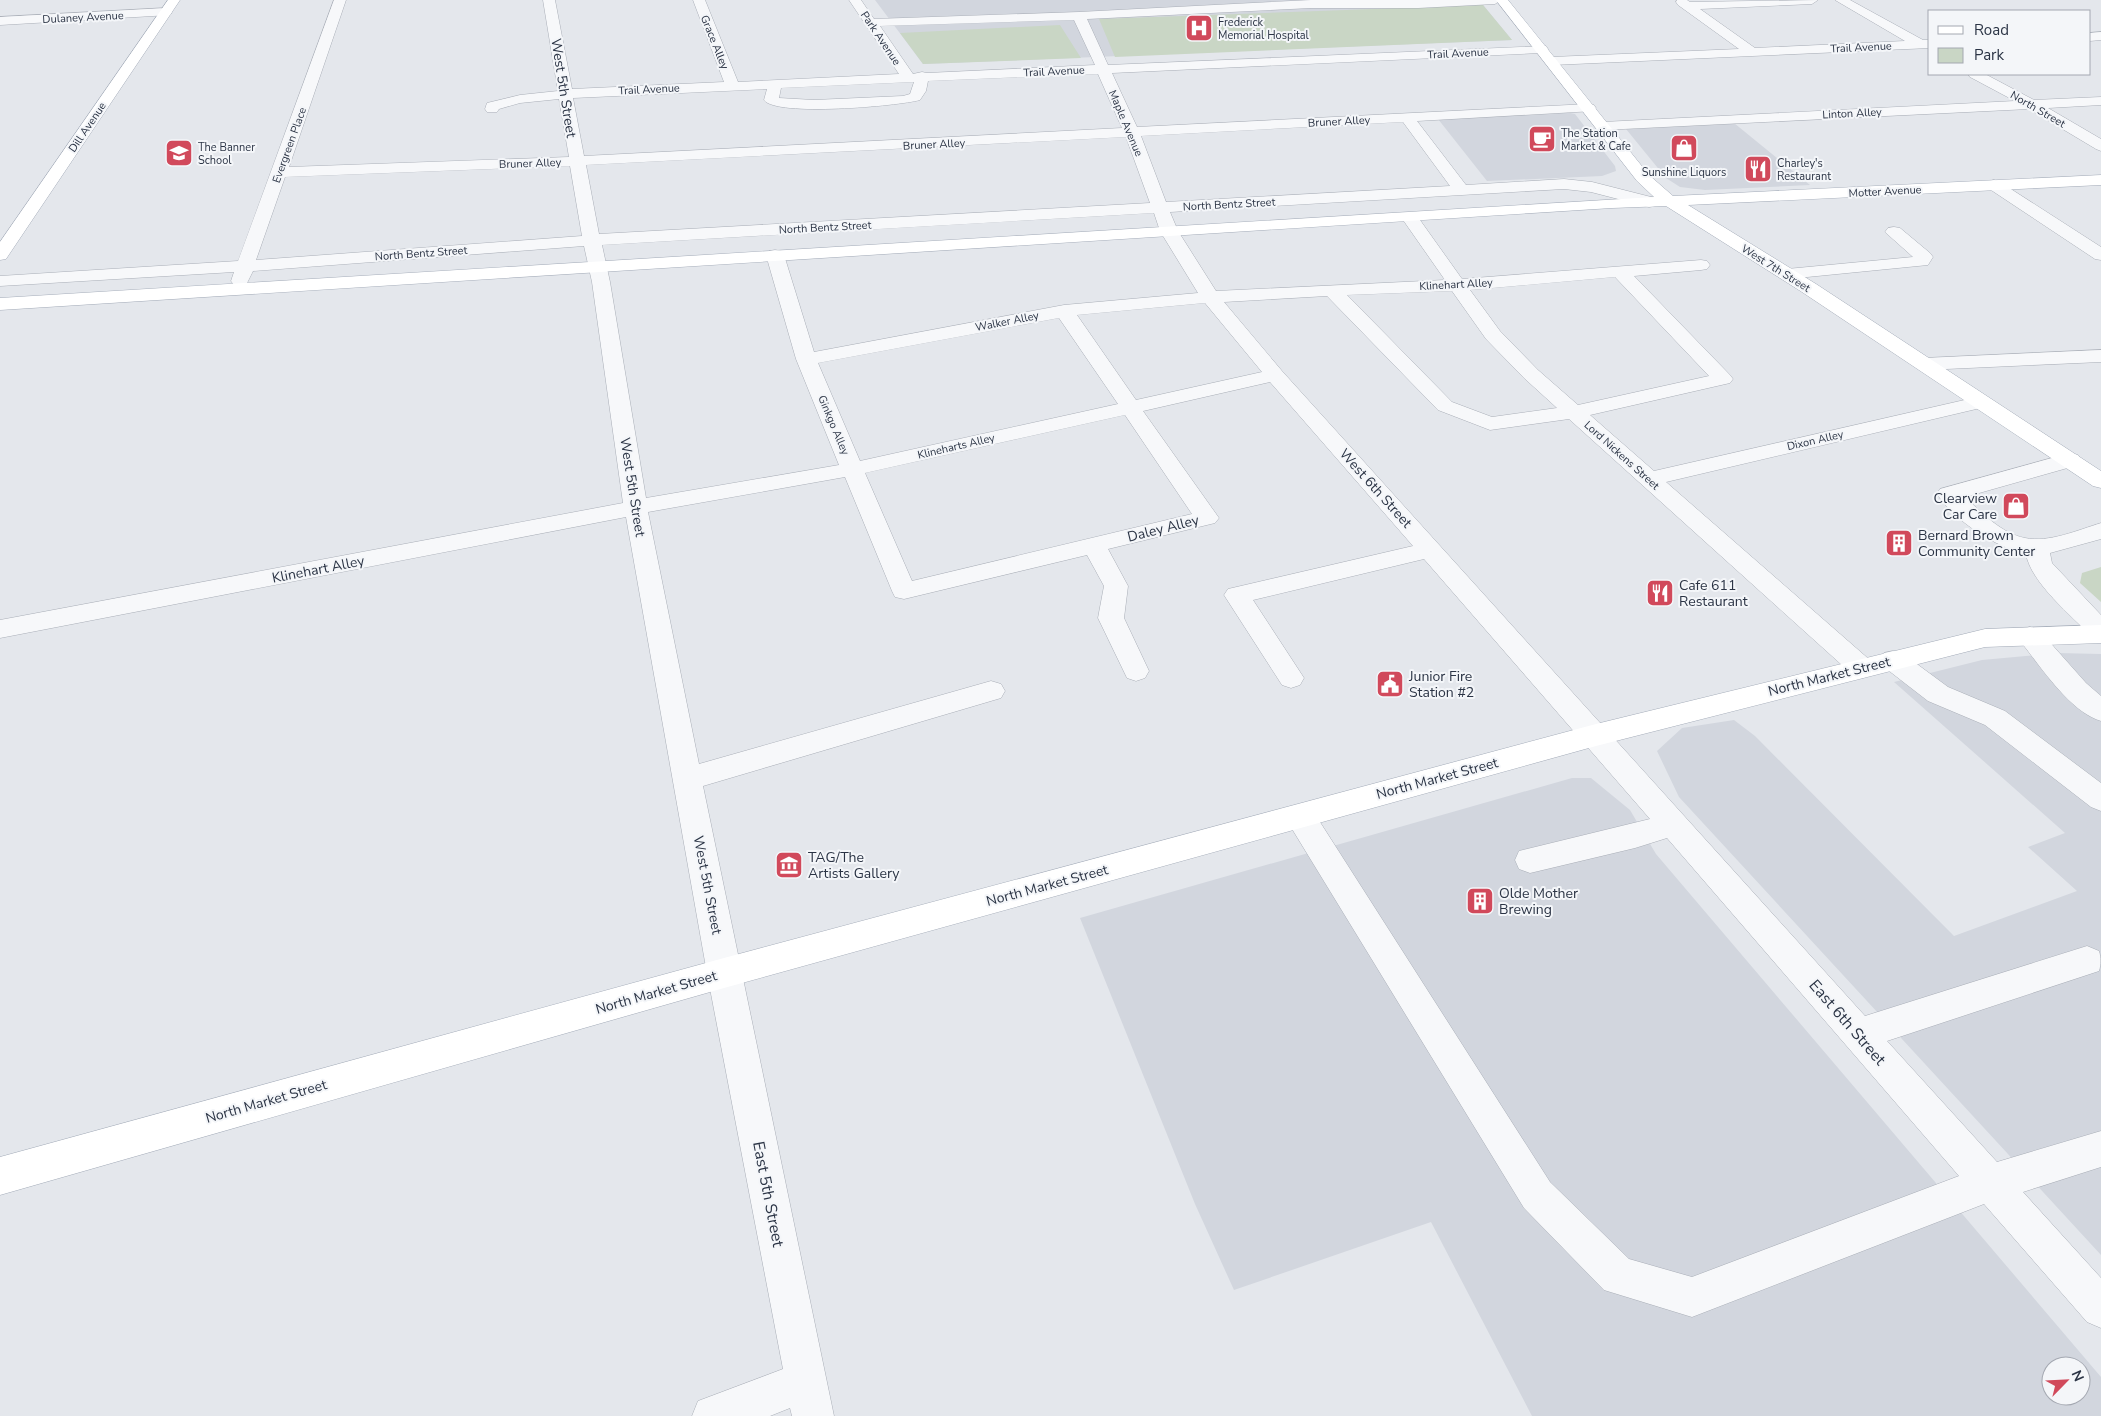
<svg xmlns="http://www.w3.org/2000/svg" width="2101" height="1416" font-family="'Nunito Sans',sans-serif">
	<rect width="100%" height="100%" fill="#e4e7ec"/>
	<path fill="#d2d6de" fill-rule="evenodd" d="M875,0H1479L1512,40L923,64Z
		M1566,112L1575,114L1615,166L1616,171L1602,176L1487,181L1438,119Z
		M1734,123L1810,185L1705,190L1680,187L1666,178L1626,129Z
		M2057,653L2101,654V1255L1679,797L1657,751L1682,728L1734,720L1755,736L1954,936L2077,891L2028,847L2065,833L1894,682L1982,660Z
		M1572,778H1591L1630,810L1656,854L2101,1377V1416H1532L1431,1222L1234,1290L1195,1204L1080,918ZM2051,1366H2081V1396H2051Z"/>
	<path fill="#c9d6c5" d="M1483,5L1512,40L1115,57L1099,19Z
		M1060,25L1081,58L923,64L900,33Z
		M2101,567V602L2080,583L2082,573Z"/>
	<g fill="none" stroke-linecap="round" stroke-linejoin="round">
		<g stroke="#a9aeb7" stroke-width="1">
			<path id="minor" d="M334,0H346L289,167L569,157L559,99L520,103L499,109L497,112H487L485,109L487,103L520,95L558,91L543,0H555L572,89L724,82L693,0H705L738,82L899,74L849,0H861L874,19L1079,12L1311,0H1501L1495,4L1418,8H1311L1087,19L1108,65L1546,46L1548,49L1546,52L1541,53L1112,73L1137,127L1589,104L1594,105L1596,108L1594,111L1417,121L1466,185L1564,179L1592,182L1655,198L1657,202L1655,206L1649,207L1591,192L1564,189L1170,212L1178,231L1216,291L1445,280L1401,217L1403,213H1415L1462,279L1701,260L1707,261L1710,265L1707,269L1701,270L1634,276L1730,375L1733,379L1730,383L1590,415L1654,471L1982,396L1989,398L1992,402L1989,406L1666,482L1871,661L1875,668L1871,675L1862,678L1853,675L1569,419L1490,430L1438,410L1327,296L1224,302L1282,371L1865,1016L2087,946L2099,951C2101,958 2101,964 2099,971L1887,1041L1997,1162L2101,1131V1167L2023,1192L2101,1278V1328L2087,1322L1984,1204L1692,1317L1604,1290L1524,1208L1289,824L1285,816L1289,808L1300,804L1311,808L1550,1182L1629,1259L1692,1277L1959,1176L1667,838L1635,848L1530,873L1519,869L1515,860L1519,851L1650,819L1424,559L1253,600L1304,678L1300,685L1291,688L1282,685L1224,595L1228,589L1413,546L1270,382L1143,411L1219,518L1215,523L1108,549L1128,586L1124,618L1149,671L1145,678L1136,681L1127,678L1098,618L1104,586L1087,555L904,599L895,597L892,591L845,477L648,512L699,764L991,681L1001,684L1005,691L1001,698L703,786L834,1416H792L790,1408L770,1416H692L698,1401L783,1369L707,973L626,517L0,638V620L623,503L592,282L584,246L253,271L246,285L240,286L234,285L231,281L234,272L0,286V276L238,261ZM1074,20L1095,65L927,73L922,72L913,74L880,26ZM1098,74L1122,128L584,156L573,98L767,89L764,100C776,117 898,106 920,100L926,91L928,81ZM914,82L910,94L903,96L814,100L779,98L781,88ZM1403,122L1450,186L1166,202L1141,136ZM1126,137L1150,203L599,234L586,165ZM570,166L582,236L256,260L285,177ZM1154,213L1160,231L1198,293L1064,305L814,352L784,255L781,251L775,250L769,251L766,255L796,359L839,465L646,498L610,282L602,245ZM1615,277L1709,376L1578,405L1538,370L1500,331L1470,290ZM1452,291L1486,339L1524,378L1557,408L1492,417L1452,402L1347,295ZM1205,303L1262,372L1136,400L1077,315ZM1059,318L1118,404L860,461L818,363ZM1125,415L1192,514L912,581L865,473Z
				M1677,0H1687L1690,2L1818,0L1812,4L1700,9L1755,48L1905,41L1835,0H1850L1923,40H1930V48L1552,65L1545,61L1552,57L1739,49L1678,5L1676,2Z
				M166,8L172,12L170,15L0,25V17Z
				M2101,32V40L2090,41V33Z
				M1968,74H1985L2034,100L2101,97V105L2048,108L2101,139V151L2096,149L2029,109L1603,130L1598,129L1596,126L1598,123L1603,122L2015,101L1970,77Z
				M1994,180L2000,182L2101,247V260L2095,259L1988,188L1986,185L1988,182Z
				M1894,227L1900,228L1930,253L1933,257L1928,265L1787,279L1781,278L1778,274L1781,270L1787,269L1913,257L1885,232L1888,228Z
				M2101,350V362L1924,370L1917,368L1914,364L1917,360L1924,358Z
				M2070,453L2078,455L2081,460L2078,465L1965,497C1981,512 2002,534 2025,538C2049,543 2078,530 2101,523V539L2050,553L2052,563L2101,615V640L2092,637C2072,616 2031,583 2026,554C1995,547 1955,521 1937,494L1940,489Z
				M2030,627L2039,630L2086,683L2101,696V721C2070,712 2041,667 2021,642L2017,636L2021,630Z
				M1893,651L1902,653L1948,687L2005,711L2101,783V811L2091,807L1985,725L1928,701L1884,667L1880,660L1884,653Z"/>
		</g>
		<g stroke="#a3abb8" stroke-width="1">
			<path id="major" d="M168,0H180L6,259L0,260V242Z
				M1496,0H1508L1649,175L1673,196L2101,175V185L1688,205L1816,284L2101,471V488L2093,486L1802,292L1666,206L1612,208L0,310V298L1654,197L1637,181Z
				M2101,625V643L1985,647L1596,746L724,988L0,1195V1157L724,958L1596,724L1985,629Z"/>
		</g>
		<use href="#minor" fill="#f7f8fa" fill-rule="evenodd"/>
		<use href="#major" fill="#fff" fill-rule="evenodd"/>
	</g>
	<defs>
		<g id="hospital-square" transform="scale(1.4375)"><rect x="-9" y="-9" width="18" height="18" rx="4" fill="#d1495b" stroke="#f4f6f9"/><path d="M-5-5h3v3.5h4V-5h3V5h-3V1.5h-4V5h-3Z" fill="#fff"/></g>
		<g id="cafe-square" transform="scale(1.4375)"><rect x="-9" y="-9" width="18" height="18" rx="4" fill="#d1495b" stroke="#f4f6f9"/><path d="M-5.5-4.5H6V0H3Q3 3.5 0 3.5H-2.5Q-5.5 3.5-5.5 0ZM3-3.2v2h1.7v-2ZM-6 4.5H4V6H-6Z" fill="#fff"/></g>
		<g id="shop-square" transform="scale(1.4375)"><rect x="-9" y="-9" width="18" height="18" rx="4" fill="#d1495b" stroke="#f4f6f9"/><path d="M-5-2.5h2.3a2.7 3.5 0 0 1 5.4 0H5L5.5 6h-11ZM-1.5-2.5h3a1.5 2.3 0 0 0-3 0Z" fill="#fff"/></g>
		<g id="school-square" transform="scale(1.4375)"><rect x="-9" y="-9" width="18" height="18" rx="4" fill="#d1495b" stroke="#f4f6f9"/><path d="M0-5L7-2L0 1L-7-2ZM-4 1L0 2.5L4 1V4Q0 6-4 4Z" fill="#fff"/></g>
		<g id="restaurant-square" transform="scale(1.4375)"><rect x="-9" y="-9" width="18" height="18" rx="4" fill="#d1495b" stroke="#f4f6f9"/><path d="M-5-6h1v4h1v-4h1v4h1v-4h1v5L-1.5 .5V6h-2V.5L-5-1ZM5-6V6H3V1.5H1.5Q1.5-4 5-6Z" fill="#fff"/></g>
		<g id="building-square" transform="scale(1.4375)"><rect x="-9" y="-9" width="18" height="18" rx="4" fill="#d1495b" stroke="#f4f6f9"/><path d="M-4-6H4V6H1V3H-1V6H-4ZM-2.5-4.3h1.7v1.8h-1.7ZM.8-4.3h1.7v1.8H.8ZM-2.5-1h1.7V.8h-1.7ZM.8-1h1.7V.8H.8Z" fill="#fff"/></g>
		<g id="civic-square" transform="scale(1.4375)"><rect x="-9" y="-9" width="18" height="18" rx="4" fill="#d1495b" stroke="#f4f6f9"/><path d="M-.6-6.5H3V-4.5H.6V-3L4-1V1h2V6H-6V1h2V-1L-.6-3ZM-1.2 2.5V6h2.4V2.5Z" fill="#fff"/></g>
		<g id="museum-square" transform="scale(1.4375)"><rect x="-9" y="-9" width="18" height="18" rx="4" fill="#d1495b" stroke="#f4f6f9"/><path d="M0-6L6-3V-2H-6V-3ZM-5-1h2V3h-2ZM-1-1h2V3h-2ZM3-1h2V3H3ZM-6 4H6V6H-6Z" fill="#fff"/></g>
	</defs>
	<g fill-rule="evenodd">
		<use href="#hospital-square" x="1199" y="28"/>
		<use href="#cafe-square" x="1542" y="139"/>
		<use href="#shop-square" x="1684" y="148"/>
		<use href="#school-square" x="179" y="153"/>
		<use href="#restaurant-square" x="1758" y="169"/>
		<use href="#shop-square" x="2016" y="506"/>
		<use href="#building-square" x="1899" y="543"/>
		<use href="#restaurant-square" x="1660" y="593"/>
		<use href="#civic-square" x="1390" y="684"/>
		<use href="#museum-square" x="789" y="865"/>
		<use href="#building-square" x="1480" y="901"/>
	</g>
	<g text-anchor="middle" stroke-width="4" stroke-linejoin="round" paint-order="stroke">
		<g font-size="11" fill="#2b3445" stroke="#f4f6f9">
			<text transform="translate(83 17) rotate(-3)" y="4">Dulaney Avenue</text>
			<text transform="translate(881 38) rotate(56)" y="4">Park Avenue</text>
			<text transform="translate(715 42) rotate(68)" y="4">Grace Alley</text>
			<text transform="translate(1861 47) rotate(-3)" y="4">Trail Avenue</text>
			<text transform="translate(1458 53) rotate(-3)" y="4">Trail Avenue</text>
			<text transform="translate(1054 71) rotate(-3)" y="4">Trail Avenue</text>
			<text transform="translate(649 89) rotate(-3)" y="4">Trail Avenue</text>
			<text transform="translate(2038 109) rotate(30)" y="4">North Street</text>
			<text transform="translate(1852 113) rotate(-3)" y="4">Linton Alley</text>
			<text transform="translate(1339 121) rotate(-3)" y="4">Bruner Alley</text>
			<text transform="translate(1126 123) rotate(67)" y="4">Maple Avenue</text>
			<text transform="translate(87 127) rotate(-56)" y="4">Dill Avenue</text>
			<text transform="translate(934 144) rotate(-3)" y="4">Bruner Alley</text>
			<text transform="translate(289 145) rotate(-70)" y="4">Evergreen Place</text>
			<text transform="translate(530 163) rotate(-2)" y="4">Bruner Alley</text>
			<text transform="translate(1885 191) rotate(-3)" y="4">Motter Avenue</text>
			<text transform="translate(1229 204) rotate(-3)" y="4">North Bentz Street</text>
			<text transform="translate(825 227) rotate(-3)" y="4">North Bentz Street</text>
			<text transform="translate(421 253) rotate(-4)" y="4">North Bentz Street</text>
			<text transform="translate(1776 268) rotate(32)" y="4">West 7th Street</text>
			<text transform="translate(1456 284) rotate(-3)" y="4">Klinehart Alley</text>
			<text transform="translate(1007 321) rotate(-11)" y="4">Walker Alley</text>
			<text transform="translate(834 425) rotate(67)" y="4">Ginkgo Alley</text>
			<text transform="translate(1815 440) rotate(-13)" y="4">Dixon Alley</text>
			<text transform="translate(956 446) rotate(-13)" y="4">Klineharts Alley</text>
			<text transform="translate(1622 455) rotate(42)" y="4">Lord Nickens Street</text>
		</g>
		<g font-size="11" fill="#2b3445" stroke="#f4f6f9" text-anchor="start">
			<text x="1218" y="26">Frederick<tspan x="1218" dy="13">Memorial Hospital</tspan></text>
			<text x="1561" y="137">The Station<tspan x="1561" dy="13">Market &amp; Cafe</tspan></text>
			<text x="198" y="151">The Banner<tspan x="198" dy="13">School</tspan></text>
			<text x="1777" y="167">Charley's<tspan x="1777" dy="13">Restaurant</tspan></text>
			<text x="1684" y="176" text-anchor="middle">Sunshine Liquors</text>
		</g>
		<g font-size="14" fill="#2b3445" stroke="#f4f6f9">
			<text transform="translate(564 88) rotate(81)" y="5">West 5th Street</text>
			<text transform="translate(633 487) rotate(81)" y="5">West 5th Street</text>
			<text transform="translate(1376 488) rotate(48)" y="5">West 6th Street</text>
			<text transform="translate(1163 528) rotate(-14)" y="5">Daley Alley</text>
			<text transform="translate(318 569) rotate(-11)" y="5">Klinehart Alley</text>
			<text transform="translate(1829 676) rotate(-14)" y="5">North Market Street</text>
			<text transform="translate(1437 778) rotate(-15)" y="5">North Market Street</text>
			<text transform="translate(708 885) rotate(79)" y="5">West 5th Street</text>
			<text transform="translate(1047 885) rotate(-15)" y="5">North Market Street</text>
			<text transform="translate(656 992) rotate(-16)" y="5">North Market Street</text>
			<text transform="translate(266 1101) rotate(-16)" y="5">North Market Street</text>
		</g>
		<g font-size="14" fill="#2b3445" stroke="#f4f6f9" text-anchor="start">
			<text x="1997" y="503" text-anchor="end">Clearview<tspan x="1997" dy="16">Car Care</tspan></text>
			<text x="1918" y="540">Bernard Brown<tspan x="1918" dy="16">Community Center</tspan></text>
			<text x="1679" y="590">Cafe 611<tspan x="1679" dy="16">Restaurant</tspan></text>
			<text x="1409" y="681">Junior Fire<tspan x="1409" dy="16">Station #2</tspan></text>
			<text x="808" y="862">TAG/The<tspan x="808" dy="16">Artists Gallery</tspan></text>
			<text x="1499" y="898">Olde Mother<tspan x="1499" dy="16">Brewing</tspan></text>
		</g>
		<g font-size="16" fill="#2b3445" stroke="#f4f6f9">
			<text transform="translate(1848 1022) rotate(49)" y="6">East 6th Street</text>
			<text transform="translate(769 1194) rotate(79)" y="6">East 5th Street</text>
		</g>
	</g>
	<rect x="1928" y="10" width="162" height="65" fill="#f4f6f9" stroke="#a4a8b1"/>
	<rect x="1938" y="26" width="25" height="8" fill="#ffffff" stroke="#a4a8b1"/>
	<text x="1974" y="35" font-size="15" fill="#2b3445">Road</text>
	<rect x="1938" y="48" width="25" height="15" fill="#c9d6c5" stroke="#a4a8b1"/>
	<text x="1974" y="60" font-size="15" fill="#2b3445">Park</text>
	<g transform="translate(2066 1381) rotate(66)"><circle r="24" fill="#f4f6f9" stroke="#a4a8b1"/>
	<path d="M0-4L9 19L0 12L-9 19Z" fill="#d1495b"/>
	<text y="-8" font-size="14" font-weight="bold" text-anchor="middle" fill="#2b3445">N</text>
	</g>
</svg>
